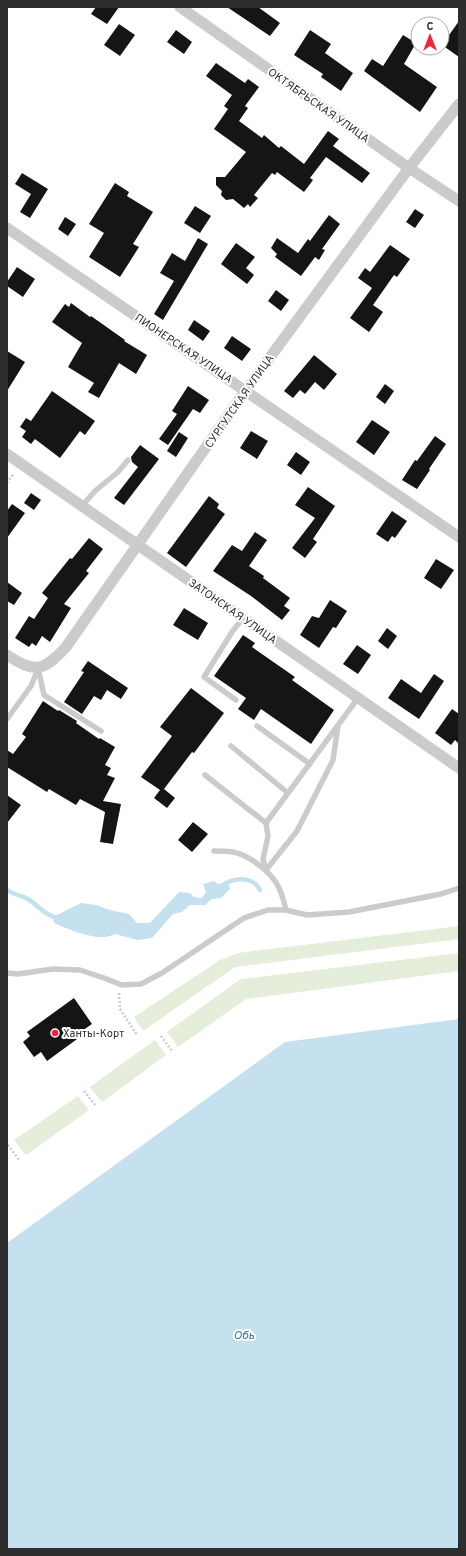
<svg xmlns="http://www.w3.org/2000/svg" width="466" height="1556" font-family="Overpass,sans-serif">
	<rect width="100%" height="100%" fill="#fff"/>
	<path fill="#e5eddb" d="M459,926V939L235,967L143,1031L134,1017L220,960L238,953Z
		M459,953V971L246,999L178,1047L167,1032L241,979Z
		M155,1040L166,1055L102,1102L90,1087Z
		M78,1096L89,1110L26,1155L14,1140Z"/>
	<path fill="#c5e0ef" d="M214,881L218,884L228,882L230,889L221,898L212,899L205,905H190L182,912L173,914L152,938L138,940L115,934C99,943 70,930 54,923L53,917L81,903L96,905L110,910L129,914L137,923H150L179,892L190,893L194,897L202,898L206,892L203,884Z
		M459,1019V1549H7V1243L285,1042Z"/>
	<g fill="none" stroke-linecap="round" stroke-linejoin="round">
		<path stroke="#c5e0ef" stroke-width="4.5" d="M223,885C231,879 245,877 254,883C256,884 259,888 260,890
			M7,890C13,894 21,896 28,899C38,905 45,916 58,918"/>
	</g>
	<path fill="#151515" d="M96,7H119L107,24L91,14Z
		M227,7H258L280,23L270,36Z
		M459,21V57L442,45Z
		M119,24L135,35L120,56L104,45Z
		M176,30L192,42L184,54L167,42Z
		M310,30L331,44L325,53L353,73L341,91L321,77L323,74L294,55Z
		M403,35L416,43L404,64L437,87L420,112L364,71L372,59L383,66Z
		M216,63L245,83L248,79L259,87L245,106L248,108L239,121L262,138L264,135L279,148L281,146L304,164L328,131L339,139L333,146L370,173L362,183L326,157L310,178L313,180L304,192L277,172L275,175L272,173L254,195L258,198L250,207L248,204L244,208L233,199L226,200L221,195L222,191L216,185V177H225L246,152L214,129L228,109L224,106L232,95L206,76Z
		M22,173L48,189L30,218L20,212L31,194L15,184Z
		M115,183L129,192L127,196L153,212L133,244L139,247L120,277L89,257L104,233L89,224Z
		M195,206L211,216L200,233L184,223Z
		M415,209L424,215L415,228L406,222Z
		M329,215L340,224L322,249L325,250L319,260L315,257L301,276L275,257L277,254L271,248L277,238L298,253L308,239L310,241Z
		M65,217L76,224L68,236L58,229Z
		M198,238L208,244L163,320L154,314L174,281L160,273L172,253L185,261Z
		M236,243L255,257L246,268L254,275L247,284L221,264Z
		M390,245L410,259L397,277L394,275L373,305L383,312L369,332L350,318L372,288L358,278L365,268L370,272Z
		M17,267L35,279L23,297L7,286V282Z
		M276,290L289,300L281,311L268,301Z
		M71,303L90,317L91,316L125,340L124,341L147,355L136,374L119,363L99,398L88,392L94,383L68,367L82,343L52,322L65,304L69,307Z
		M194,320L210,331L203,341L188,330Z
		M232,336L251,349L242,361L224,348Z
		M7,351L25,362L7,391Z
		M314,355L337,374L324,390L315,382L305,394L300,390L293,398L284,391Z
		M385,384L394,391L385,404L376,397Z
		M188,386L209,400L200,413L193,409L168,445L159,439L177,414L172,411Z
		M52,391L95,421L85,435L80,431L60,458L35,439L31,444L22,437L26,431L20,427L26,418L31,421Z
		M372,420L390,432L374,455L356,442Z
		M251,431L268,441L257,459L240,448Z
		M179,432L188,438L176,457L167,451Z
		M435,436L446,444L429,469L430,470L417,489L402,480L415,460L417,461Z
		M140,445L159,459L124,505L114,498L138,467L132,462L131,457Z
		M296,452L310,462L301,475L287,465Z
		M308,487L335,506L313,539L317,542L305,558L292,548L315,518L295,505Z
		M31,493L41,500L34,510L24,503Z
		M209,496L219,504L217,508L225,514L186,567L167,553Z
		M12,504L25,513L7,538V511Z
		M392,511L407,521L395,538L392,536L388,542L376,534Z
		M255,532L267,540L249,566L264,576L263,578L290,598L284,606L290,610L282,620L251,596L213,571L232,545L242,551Z
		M89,538L103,549L86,571L89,573L64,604L71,608L50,642L42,636L36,646L32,643L29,647L15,638L29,616L34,619L48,598L42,593L70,558L72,559Z
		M436,559L454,570L441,589L424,578Z
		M7,582L22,593L14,605L7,601Z
		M330,600L347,611L336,628L333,627L319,648L300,635L312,616L319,618Z
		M184,608L208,623L198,640L173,625Z
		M387,628L397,636L388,649L378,641Z
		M243,635L255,643L252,647L295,677L292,680L334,710L311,744L261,709L254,720L238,709L246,698L214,676Z
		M357,645L371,655L358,674L343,664Z
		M88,661L128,688L121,699L107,690L101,700L94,696L82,714L64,702L84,672L81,671Z
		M434,674L444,681L419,719L388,698L401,679L421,693Z
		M191,688L224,713L194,753L192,752L164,789L175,798L167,808L154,798L160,790L141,777L172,736L160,727Z
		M43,701L58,711L59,710L77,721L76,723L99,739L100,738L115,747L105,765L111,768L107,775L115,778L103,801L121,804L113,844L100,842L105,812L80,799L76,805L49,789L47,792L7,767V750L13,754L26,737L22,734Z
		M452,709L459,714V744L455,740L451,745L435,733Z
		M7,795L21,805L7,823Z
		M193,822L208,834L192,852L178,840Z
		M74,998L92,1024L82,1031L84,1034L47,1061L41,1052L34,1057L23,1042L30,1036L27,1032Z"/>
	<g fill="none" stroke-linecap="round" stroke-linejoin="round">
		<path stroke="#cbcbcb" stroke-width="2.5" stroke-dasharray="2 2" stroke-linecap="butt" d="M7,483L14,473
			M119,993L120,1009L137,1035
			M161,1036L172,1051
			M84,1091L96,1106
			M8,1145L19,1160"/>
		<path stroke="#cbcbcb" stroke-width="5.5" d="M82,506L95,491L118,472L128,460
			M38,668L44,695L101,731
			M236,700L204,677L232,632L243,618
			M7,719L31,686L38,669
			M257,726L310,764
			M231,746L288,793
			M205,775L266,823L358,698
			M266,823L268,836L263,859L266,870
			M214,851C220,851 227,851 233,852C240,853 249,858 255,862C275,876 281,887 286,910
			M266,870L297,831L333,760L338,726
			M7,973L18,974L53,969L80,970L104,978L122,985L141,984L162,973L244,918L268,910H286L307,915L349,912L441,894L459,888"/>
		<path stroke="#cbcbcb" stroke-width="11" d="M180,7L409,168L459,201
			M7,228L459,537
			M7,454L459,768
			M7,655C35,674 44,671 66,647L246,390L409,168L459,104"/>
	</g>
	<circle fill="#f5213a" stroke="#fff" stroke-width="1.5" cx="55" cy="1033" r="4"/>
	<g text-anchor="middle" stroke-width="4" stroke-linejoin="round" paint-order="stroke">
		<g font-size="11" fill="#2e2e2e" stroke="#fff">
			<text transform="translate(319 105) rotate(35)" y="4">ОКТЯБРЬСКАЯ УЛИЦА</text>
			<text transform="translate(184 348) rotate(34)" y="4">ПИОНЕРСКАЯ УЛИЦА</text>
			<text transform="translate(239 401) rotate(-55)" y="4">СУРГУТСКАЯ УЛИЦА</text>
			<text transform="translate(233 611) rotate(35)" y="4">ЗАТОНСКАЯ УЛИЦА</text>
		</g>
		<g font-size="11" fill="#2e2e2e" stroke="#fff" text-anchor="start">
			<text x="63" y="1037">Ханты-Корт</text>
		</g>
		<g font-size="12" font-style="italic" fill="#357698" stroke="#fff">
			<text x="244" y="1339">Обь</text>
		</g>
	</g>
	<rect width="466" height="1556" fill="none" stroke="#2e2e2e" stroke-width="16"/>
	<g transform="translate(430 36)"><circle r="19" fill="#ffffff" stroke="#ababab"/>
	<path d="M0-3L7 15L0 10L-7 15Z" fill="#f5213a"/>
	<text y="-6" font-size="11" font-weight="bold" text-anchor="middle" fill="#2e2e2e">С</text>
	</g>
</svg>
